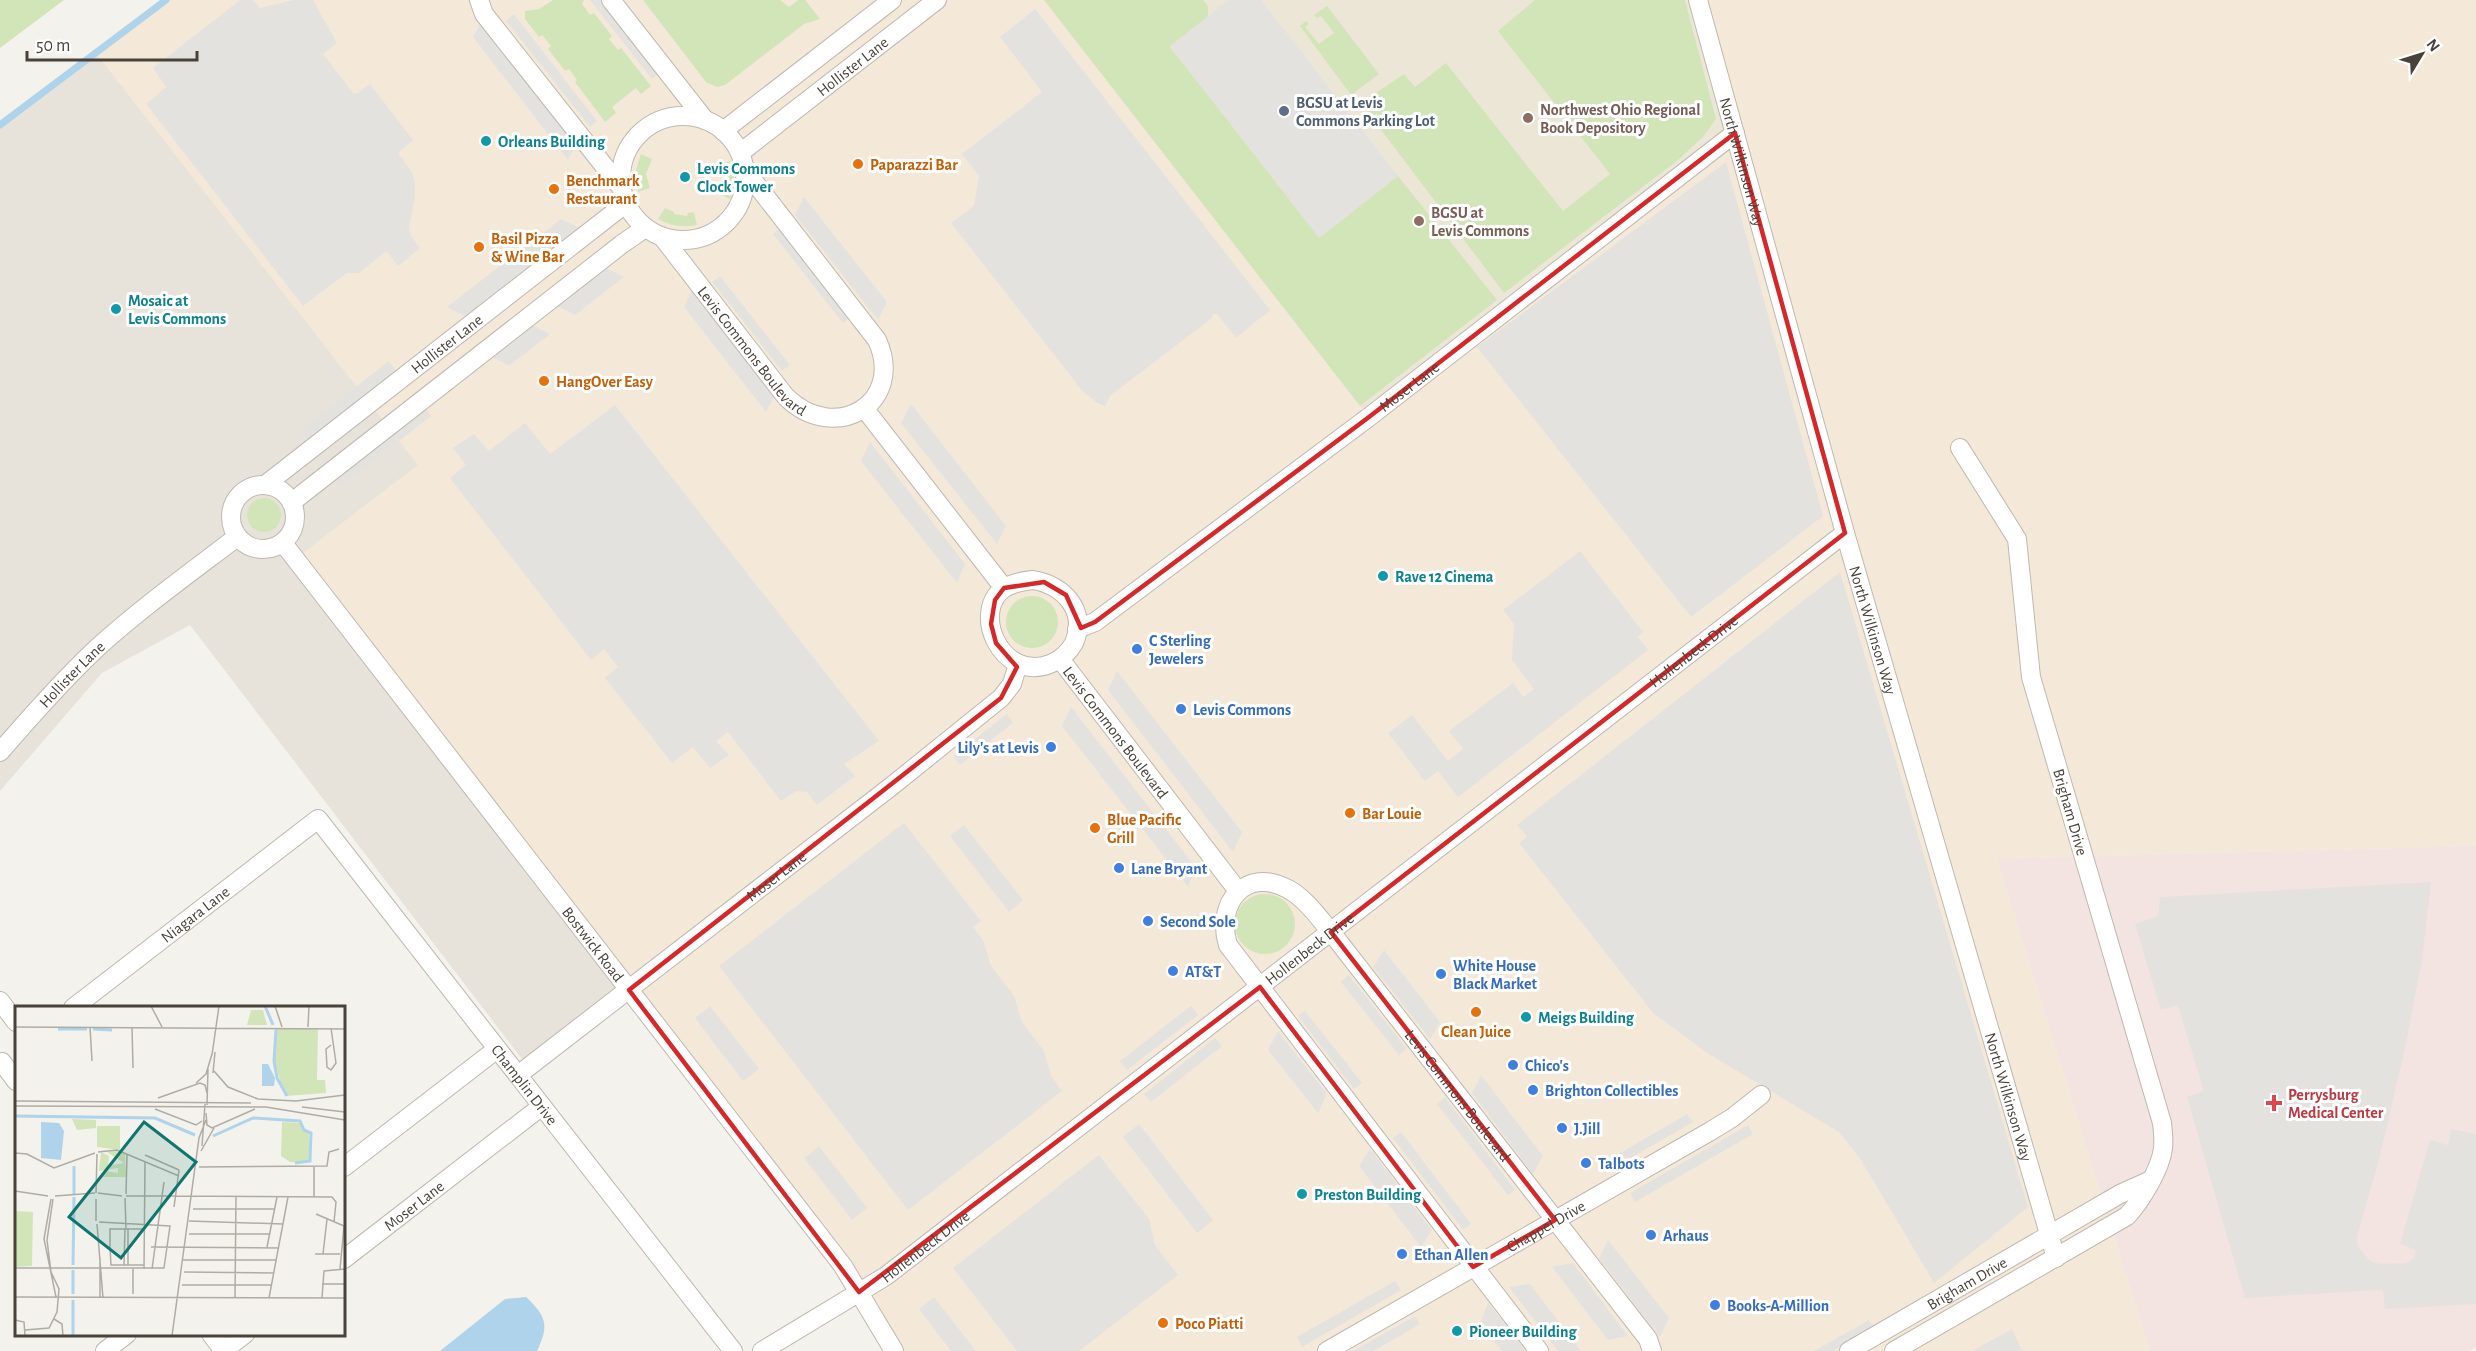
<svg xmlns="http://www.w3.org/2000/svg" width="2476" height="1351" font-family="'Alegreya Sans',sans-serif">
	<rect width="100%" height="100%" fill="#f4f2ec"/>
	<path fill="#e8e3da" d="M96,53L419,465L622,988L525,1063L190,625L102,673L0,791V125Z"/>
	<path fill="#f4e8d9" d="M166,0H2476V846L1997,859L2150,1351H894L871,1312L295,559L418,465L96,53Z"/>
	<path fill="#ece6d7" d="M1044,0H1698L1735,133L1369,417Z"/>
	<path fill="#f3e3e1" d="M2476,846V1347L2470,1351H2150L1997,859Z"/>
	<path fill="#d2e5b8" d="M0,0H64L0,48Z
		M553,0H584L582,4L590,15L594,13L612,36L609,39L618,50L621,48L651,86L641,94L636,88L612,107L616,113L605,122L575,82L577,80L569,69L565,71L548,49L551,46L542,35L539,37L525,19V11L539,9Z
		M643,0H780L789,7L798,0H805L820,19L804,24L725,85L717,87L706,82Z
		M1044,0H1203L1208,6V17L1170,47L1320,237L1398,176L1497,300L1360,406Z
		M1535,0H1685L1716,119L1703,137L1678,160L1504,293L1361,103L1404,74L1415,87L1446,63L1563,211L1610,174L1498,31Z
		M1327,6L1379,74L1351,95L1300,26L1306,21L1309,24L1305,27L1319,44L1334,33L1321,16L1317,18L1314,15Z
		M641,154L652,159L646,174L650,188L638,192L635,173Z
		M732,161L735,183L730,199L719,193L725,179L721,164Z
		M665,208L674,212V214L687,216L688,213L694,212L697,225C683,228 671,226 658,219Z
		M247 515a17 17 0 1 1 34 0a17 17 0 1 1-34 0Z
		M1006 622a26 26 0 1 1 52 0a26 26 0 1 1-52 0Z
		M1235 924a30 30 0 1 1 60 0a30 30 0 1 1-60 0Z"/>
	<path fill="#e4e2df" d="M240,0H253L260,8L294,0H313L337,43L323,54L354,94L358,93L370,84L413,140L400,151L399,155L412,172L415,183V196L409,228L411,236L420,248L398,266L387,252L384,253L359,273H347L303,306L146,104L166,87L153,68Z
		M590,0H603L660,72L652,79Z
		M1229,0H1261L1398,176L1319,238L1170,46Z
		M1035,9L1270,310L1236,338L1217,314H1213L1211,319L1111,395L1105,406L1096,402L1081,389L951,223L974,206L979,176L962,154L1042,92L1000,37Z
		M514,14L597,121L590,127L506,21Z
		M482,20L577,141L568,160L473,37Z
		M1726,162L1823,516L1691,617L1477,347Z
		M804,197L887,302L878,320L795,215Z
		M561,219L580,228L466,317L447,307Z
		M781,228L851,317L843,323L773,234Z
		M606,268L624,277L575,315L557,306Z
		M720,276L790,365L782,371L712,282Z
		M693,288L776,393L766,412L684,307Z
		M532,325L550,334L509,366L490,356Z
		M389,361L396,371L307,441L300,431Z
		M911,404L1006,526L997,544L901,423Z
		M615,405L879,741L844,764L855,776L817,805L807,792L796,791L781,801L728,732L716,741L729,755L710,768L693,747L672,763L605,678L618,667L604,649L591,660L450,478L466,465L453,448L474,434L489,451L525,423L550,454Z
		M425,408L431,416L341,486L335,478Z
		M870,442L965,564L957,583L861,461Z
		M1580,551L1643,632L1638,637L1648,650L1458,797L1438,771L1425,781L1388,733L1412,715L1448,761L1463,749L1449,731L1513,683L1523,697L1534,689L1512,660L1514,624L1503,610Z
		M1840,572L2028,1207L1934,1283L1861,1160L1839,1132L1709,1054L1653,1013L1519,843L1527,837L1517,825Z
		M1117,671L1242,832L1233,852L1108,690Z
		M1071,707L1196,868L1188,887L1062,726Z
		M1007,714L1013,723L960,765L953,756Z
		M904,823L981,921L973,927L983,940L991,966L1014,996L1022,1022L1044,1051L1051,1076L1062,1091L908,1210L719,966Z
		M964,825L1023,900L1009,912L950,836Z
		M2431,882L2422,960L2404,1053L2379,1159L2357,1236V1245L2370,1261L2380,1264L2406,1263L2414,1258L2416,1250L2400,1244L2430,1140L2448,1145L2451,1129L2476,1134V1304L2385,1309L2383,1291L2377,1290L2245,1298L2187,1097L2202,1092L2203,1088L2179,1009L2177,1006L2161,1010L2135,924L2158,916L2160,897Z
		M1384,950L1440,1022L1430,1039L1373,967Z
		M1349,975L1407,1049L1399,1055L1341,982Z
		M710,1006L759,1069L743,1081L695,1018Z
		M1191,1006L1198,1015L1127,1070L1120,1061Z
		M1305,1011L1362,1083L1354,1089L1298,1016Z
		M1278,1031L1327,1094L1318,1113L1268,1050Z
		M1215,1038L1222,1046L1151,1102L1144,1094Z
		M1481,1075L1543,1156L1533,1174L1472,1093Z
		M1445,1097L1515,1190L1508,1195L1437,1104Z
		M1687,1114L1693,1122L1615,1167L1610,1159Z
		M1139,1124L1213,1220L1197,1233L1123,1137Z
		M1748,1125L1753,1134L1635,1202L1630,1193Z
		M1401,1132L1471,1224L1463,1230L1393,1138Z
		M819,1146L867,1208L852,1220L804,1158Z
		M1370,1149L1432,1230L1421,1247L1359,1166Z
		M1099,1155L1149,1219L1155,1245L1178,1275L1079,1351H1017L953,1268Z
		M1608,1240L1669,1318L1660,1337L1599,1258Z
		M1573,1263L1628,1336L1608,1340L1552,1267Z
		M1395,1281L1401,1290L1302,1347L1297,1337Z
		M1530,1284L1581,1351H1558L1509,1287Z
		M934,1297L976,1351H951L919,1309Z
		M1488,1303L1526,1351H1502L1480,1323Z
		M1415,1316L1420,1324L1374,1351H1353Z
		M1869,1320L1873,1327L1833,1351H1814Z
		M2012,1329L2022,1351H1972Z"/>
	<path fill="#aed3eb" d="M526,1297C547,1317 549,1325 537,1351H440L505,1299Z"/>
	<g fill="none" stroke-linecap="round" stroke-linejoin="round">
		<path stroke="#aed3eb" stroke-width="7" d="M0,125L166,0"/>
		<g stroke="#bfb9af" stroke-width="20">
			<g id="minor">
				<path d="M479,0L484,14L620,186"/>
				<path d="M611,0L705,120"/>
				<path id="s1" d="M1698,0L1845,533L2056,1258"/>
				<circle cx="683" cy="178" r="62"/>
				<path d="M723,131L892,0"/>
				<path id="s2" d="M740,153L937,0"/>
				<path id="s3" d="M663,238L786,397C835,445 906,403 877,340L745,170"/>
				<path d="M864,408L1004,588"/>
				<circle cx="263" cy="517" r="32"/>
				<path id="s4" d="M265,485L625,204"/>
				<path d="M292,502L622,244L645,228"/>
				<path id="s5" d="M283,543L843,1266L894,1351"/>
				<path d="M1032,580C1063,584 1088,611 1074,643C1069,652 1060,660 1050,664C1001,683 969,609 1006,587C1014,583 1023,581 1032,580Z"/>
				<path id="s6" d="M1077,629L1095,622L1369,417L1735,133"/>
				<path id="s7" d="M1060,659L1238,891"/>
				<path id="s8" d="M0,752C31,716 62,681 97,648C141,608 190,573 237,537"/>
				<path d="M0,1001L16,1022"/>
				<path id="s9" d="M73,1008L318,819L733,1351"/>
				<path d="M2,1062L16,1081"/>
				<path id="s10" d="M518,1075L893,785L1001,698L1012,684L1018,664"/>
				<path d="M344,1167L497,1049"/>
				<path id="s11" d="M344,1259L542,1106"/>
				<path d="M211,1334L224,1351"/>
				<path d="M105,1351L127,1334"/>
				<path d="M223,1351L245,1334"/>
				<path id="s12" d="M762,1351L886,1276L1845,533"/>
				<path id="s13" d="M1327,1351L1709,1132L1732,1118L1761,1095"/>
				<path id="s14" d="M1539,1351L1228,945C1215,903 1246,866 1288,889C1305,898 1319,918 1331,932L1648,1339L1652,1351"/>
				<path id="s15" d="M1849,1351L2120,1194L2149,1181"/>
				<path d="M1894,1351L2127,1216C2141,1201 2161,1168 2163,1148C2164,1140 2163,1131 2162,1123L2031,677L2017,539L1960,448"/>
			</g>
		</g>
		<use href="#minor" stroke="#fff" stroke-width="18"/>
	</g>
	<path fill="none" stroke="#d62828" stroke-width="4.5" stroke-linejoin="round" d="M1735,133L1845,533L1331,932L1555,1220L1473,1267L1260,987L859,1292L629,990L1001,698L1017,667L996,643L991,624L995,600L1004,588L1044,582L1066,595L1081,628L1095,622L1369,417Z"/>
	<circle fill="#5c6f8a" stroke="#fff" stroke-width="2" cx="1284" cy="111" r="6"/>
	<g fill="#8d6e63" stroke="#fff" stroke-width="2">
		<circle cx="1528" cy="118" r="6"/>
		<circle cx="1419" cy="221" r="6"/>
	</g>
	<g fill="#0f9aa8" stroke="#fff" stroke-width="2">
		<circle cx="486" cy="141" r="6"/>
		<circle cx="685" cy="177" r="6"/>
		<circle cx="116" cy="309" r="6"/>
		<circle cx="1383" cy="576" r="6"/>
		<circle cx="1526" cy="1017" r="6"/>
		<circle cx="1302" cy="1194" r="6"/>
		<circle cx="1457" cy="1331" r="6"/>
	</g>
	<g fill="#e8710a" stroke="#fff" stroke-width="2">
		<circle cx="858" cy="164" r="6"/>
		<circle cx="554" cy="189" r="6"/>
		<circle cx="479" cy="247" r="6"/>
		<circle cx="544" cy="381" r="6"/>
		<circle cx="1350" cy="813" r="6"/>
		<circle cx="1095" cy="828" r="6"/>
		<circle cx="1476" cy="1012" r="6"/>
		<circle cx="1163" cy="1323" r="6"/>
	</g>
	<g fill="#3f7fe0" stroke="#fff" stroke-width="2">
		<circle cx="1137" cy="649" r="6"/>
		<circle cx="1181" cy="709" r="6"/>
		<circle cx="1051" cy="747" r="6"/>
		<circle cx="1119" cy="868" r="6"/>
		<circle cx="1148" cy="921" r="6"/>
		<circle cx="1173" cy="971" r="6"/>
		<circle cx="1441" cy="974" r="6"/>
		<circle cx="1513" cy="1065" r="6"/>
		<circle cx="1533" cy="1090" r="6"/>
		<circle cx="1562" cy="1128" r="6"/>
		<circle cx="1586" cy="1163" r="6"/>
		<circle cx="1651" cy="1235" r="6"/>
		<circle cx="1402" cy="1254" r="6"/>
		<circle cx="1715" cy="1305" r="6"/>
	</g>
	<path fill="#e0444e" stroke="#fff" stroke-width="2" d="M2271 1094h6v6h6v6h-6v6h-6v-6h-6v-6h6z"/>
	<g text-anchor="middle" stroke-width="6" stroke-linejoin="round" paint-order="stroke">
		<g font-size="16" fill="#48423a" stroke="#fff">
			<text dy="6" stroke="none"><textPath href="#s2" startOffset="142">Hollister Lane</textPath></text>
			<text dy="6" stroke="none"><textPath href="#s1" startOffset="168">North Wilkinson Way</textPath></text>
			<text dy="6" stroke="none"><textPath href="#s4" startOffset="230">Hollister Lane</textPath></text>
			<text dy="6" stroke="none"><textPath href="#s3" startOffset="144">Levis Commons Boulevard</textPath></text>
			<text dy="6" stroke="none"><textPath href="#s6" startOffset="412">Moser Lane</textPath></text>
			<text dy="6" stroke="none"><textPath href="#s1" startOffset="654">North Wilkinson Way</textPath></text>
			<text dy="6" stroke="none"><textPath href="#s12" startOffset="1166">Hollenbeck Drive</textPath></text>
			<text dy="6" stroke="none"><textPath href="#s8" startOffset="106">Hollister Lane</textPath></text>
			<text dy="6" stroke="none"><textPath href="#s7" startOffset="92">Levis Commons Boulevard</textPath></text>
			<text transform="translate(2071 812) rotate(74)" y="6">Brigham Drive</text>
			<text dy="6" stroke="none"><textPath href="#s10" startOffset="326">Moser Lane</textPath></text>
			<text dy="6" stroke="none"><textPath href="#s9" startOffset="154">Niagara Lane</textPath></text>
			<text dy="6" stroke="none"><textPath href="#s5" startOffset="507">Bostwick Road</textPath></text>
			<text dy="6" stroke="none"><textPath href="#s12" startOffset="680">Hollenbeck Drive</textPath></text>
			<text dy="6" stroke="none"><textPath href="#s9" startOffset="646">Champlin Drive</textPath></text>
			<text dy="6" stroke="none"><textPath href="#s14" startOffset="890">Levis Commons Boulevard</textPath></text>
			<text dy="6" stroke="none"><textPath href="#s1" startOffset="1140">North Wilkinson Way</textPath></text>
			<text dy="6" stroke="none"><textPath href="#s11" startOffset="88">Moser Lane</textPath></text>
			<text dy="6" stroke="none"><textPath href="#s13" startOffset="252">Chappel Drive</textPath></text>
			<text dy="6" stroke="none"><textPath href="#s12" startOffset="194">Hollenbeck Drive</textPath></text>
			<text dy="6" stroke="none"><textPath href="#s15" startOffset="136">Brigham Drive</textPath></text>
		</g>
		<g font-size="16" font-weight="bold" fill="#4e5e75" stroke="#fff" text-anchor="start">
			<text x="1296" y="108">BGSU at Levis<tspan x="1296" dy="18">Commons Parking Lot</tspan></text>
		</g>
		<g font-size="16" font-weight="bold" fill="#785e54" stroke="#fff" text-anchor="start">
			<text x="1540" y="115">Northwest Ohio Regional<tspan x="1540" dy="18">Book Depository</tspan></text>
			<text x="1431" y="218">BGSU at<tspan x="1431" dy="18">Levis Commons</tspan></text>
		</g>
		<g font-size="16" font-weight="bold" fill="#0d838f" stroke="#fff" text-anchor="start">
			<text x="498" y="147">Orleans Building</text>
			<text x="697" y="174">Levis Commons<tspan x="697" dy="18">Clock Tower</tspan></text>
			<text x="128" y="306">Mosaic at<tspan x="128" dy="18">Levis Commons</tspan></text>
			<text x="1395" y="582">Rave 12 Cinema</text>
			<text x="1538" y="1023">Meigs Building</text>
			<text x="1314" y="1200">Preston Building</text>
			<text x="1469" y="1337">Pioneer Building</text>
		</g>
		<g font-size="16" font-weight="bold" fill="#c56008" stroke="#fff" text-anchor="start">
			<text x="870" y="170">Paparazzi Bar</text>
			<text x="566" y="186">Benchmark<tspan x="566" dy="18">Restaurant</tspan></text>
			<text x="491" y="244">Basil Pizza<tspan x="491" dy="18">&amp; Wine Bar</tspan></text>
			<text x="556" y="387">HangOver Easy</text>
			<text x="1362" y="819">Bar Louie</text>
			<text x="1107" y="825">Blue Pacific<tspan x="1107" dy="18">Grill</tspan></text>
			<text x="1476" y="1037" text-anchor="middle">Clean Juice</text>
			<text x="1175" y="1329">Poco Piatti</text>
		</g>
		<g font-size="16" font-weight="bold" fill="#366cbe" stroke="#fff" text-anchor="start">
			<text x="1149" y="646">C Sterling<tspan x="1149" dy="18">Jewelers</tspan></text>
			<text x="1193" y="715">Levis Commons</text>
			<text x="1039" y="753" text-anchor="end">Lily's at Levis</text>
			<text x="1131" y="874">Lane Bryant</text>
			<text x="1160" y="927">Second Sole</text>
			<text x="1453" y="971">White House<tspan x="1453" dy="18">Black Market</tspan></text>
			<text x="1185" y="977">AT&amp;T</text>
			<text x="1525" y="1071">Chico's</text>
			<text x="1545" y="1096">Brighton Collectibles</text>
			<text x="1574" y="1134">J.Jill</text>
			<text x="1598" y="1169">Talbots</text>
			<text x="1663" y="1241">Arhaus</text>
			<text x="1414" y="1260">Ethan Allen</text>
			<text x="1727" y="1311">Books-A-Million</text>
		</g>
		<g font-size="16" font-weight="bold" fill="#be3a42" stroke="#fff" text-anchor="start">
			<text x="2288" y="1100">Perrysburg<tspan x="2288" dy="18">Medical Center</tspan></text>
		</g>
	</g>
	<g transform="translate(15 1006)">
		<rect width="330" height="330" fill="#f4f2ec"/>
		<path d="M236,4H248L252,19H232ZM260,23H303L302,74H310L311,87L270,90L259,55ZM57,113L81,114V122L62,124ZM267,116L286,117L287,123L294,125V157L275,156L266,150ZM82,120H105V144L82,141ZM100,144L110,148L111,171H84L90,165L103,167V162L84,165L86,146L94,150L93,160L109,157L92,146ZM0,205L18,206L17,260L0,261Z" fill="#d2e5b8"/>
		<path d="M253,58L260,72L259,80H247V58ZM26,116L44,117L49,125L46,154L26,152Z" fill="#aed3eb"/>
		<path fill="none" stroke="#aed3eb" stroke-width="3" d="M250,0L258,19M43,23H72M78,23L97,24M261,24L259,55L262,72L272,90M0,110L140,112L180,129M198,130L238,112L285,115L289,124L296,127L295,155L280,157M59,160V188M58,259L59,191M58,288V264M58,330V294"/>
		<path fill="none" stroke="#afaca5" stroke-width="1.5" d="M136,0L147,21M260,0L267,21M0,21L330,23M75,21L77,55M117,21L118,62M293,21L294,0M316,39L311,43L312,61L316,64L321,57L316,22M197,49L204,0M199,65L213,81L243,93L281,95L330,89M198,67L200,46M181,77L191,68L197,48M143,92L185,77L190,79L192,87M0,95L236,97M192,99L193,63M0,100L251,101L330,114M287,101L330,106M140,103L181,119L187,115M191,107L192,119L197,122L240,103M187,140L190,98M186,145L199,122M83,146L102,144L164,170M0,147L12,148L39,162L80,147M130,149L164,164M184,161L312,160L314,146L324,143M0,185L33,190M81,187L82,148M83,187L107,190M111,188L112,148M40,190L80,187M111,190H158M126,190H161M161,190L317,191L321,196L319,216M299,191V160M110,192L111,223M36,193L29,233L41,291M81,193V215M159,201L164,164M178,203H259M301,208L329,220M174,215L268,218M82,218L88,292M174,228H254M136,241L264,242M252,241L262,191M300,248H325M308,248L312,213M168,254H261M109,259L110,223M113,259V223M129,259H96L95,241V223H129M0,262H149L155,220L84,216M129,263L130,156M137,263L149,176M325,263L329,220M169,266L259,267M307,278H330M167,279H257M118,288V263M0,291L330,292M85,292V252M220,292L221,190M254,292L273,191M307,292L309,265L330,263M39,313L47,318L48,330M0,314L9,316L10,330M10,324L34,322L42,306L44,283L36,266L32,234L38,193M157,330L184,132L191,114"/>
		<path fill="#0f766e" fill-opacity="0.15" stroke="#0f766e" stroke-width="3" d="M129,116L181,156L106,252L54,211Z"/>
		<rect width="330" height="330" fill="none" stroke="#48423a" stroke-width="3"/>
	</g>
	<g transform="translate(2422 54) rotate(52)" stroke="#ffffff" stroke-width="4.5" paint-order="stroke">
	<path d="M0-4.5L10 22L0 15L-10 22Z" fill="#48423a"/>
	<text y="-9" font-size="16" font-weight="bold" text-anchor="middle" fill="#48423a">N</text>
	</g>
	<path d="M27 51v9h170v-9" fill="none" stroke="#48423a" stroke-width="3"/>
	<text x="36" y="51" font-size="18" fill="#48423a" stroke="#ffffff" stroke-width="4.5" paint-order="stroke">50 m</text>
</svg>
